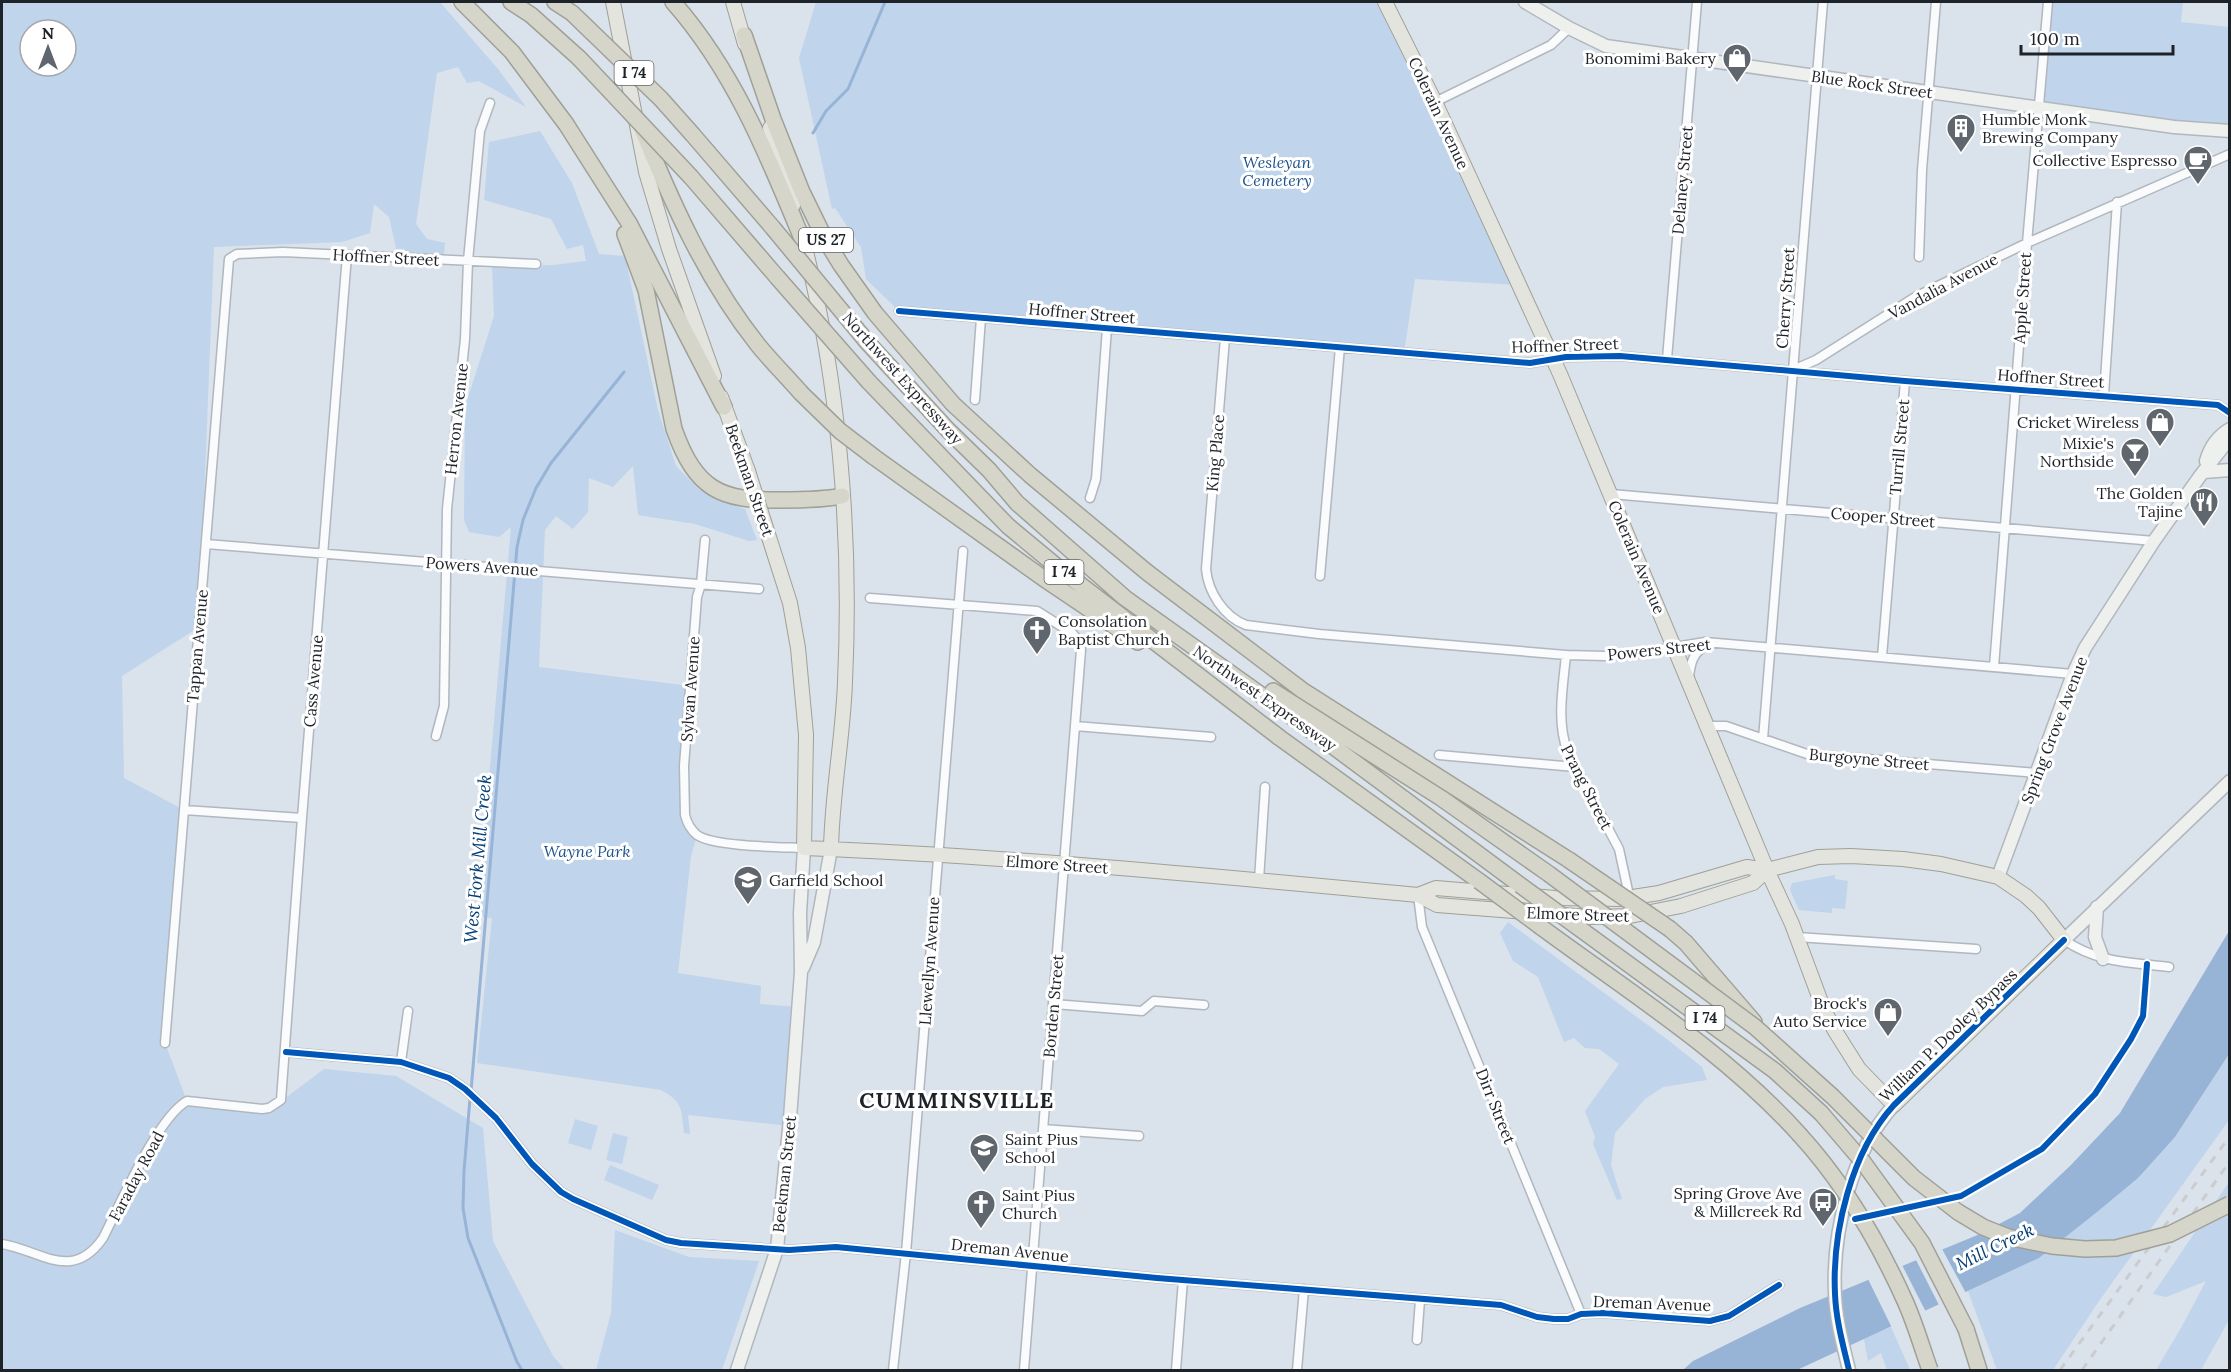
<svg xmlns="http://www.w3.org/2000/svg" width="2231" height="1372" font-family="Lora,serif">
	<rect width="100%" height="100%" fill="#dae2eb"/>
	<path fill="#c0d4ec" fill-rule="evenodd" d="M2,2H440L498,69L526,107L479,81L467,83L458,67L437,73L416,224L427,239L445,243L444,255L397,252L389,217L374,204L370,233L342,242L214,247L199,627L122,676L124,778L184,810L165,1043L187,1101L251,1107L276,1105L324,1069L396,1076L483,1128L493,1241L553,1356L565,1370H2ZM30,30H66V66H30Z
		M816,2H1385L1519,285L1415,279L1404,353L899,311L866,279L861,247L835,208L832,209L799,58Z
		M2048,2H2183L2181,22L2229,27V131L2039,108Z
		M540,131L572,183L599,254L625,256L658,410L676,466L701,491L745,509L757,540L749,541L695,524L638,515L633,466L613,487L589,478L588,512L573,529L556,516L545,530L539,667L690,686L685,815L697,835L691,856L678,973L761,986L760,1004L798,1007L789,1126L688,1115L690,1134L684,1133C681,1108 683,1102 661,1090L477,1063L492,918L477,916L511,527L499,537L469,532L464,520L465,407L494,316L492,267L553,265L586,261L583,245L567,249L551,219L484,200L489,142Z
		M1835,875V879L1848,881L1845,909L1832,908V913L1799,910L1790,890L1792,883Z
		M1508,922L1668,1040L1702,1067L1707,1080L1663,1087L1645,1099L1615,1133L1611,1165L1622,1199L1617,1200L1593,1144L1595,1137L1585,1111L1619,1064L1599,1049L1585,1048L1574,1038L1564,1042L1538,977L1513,961L1500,933Z
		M2229,1054V1120L2099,1301L2053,1370H1997L1968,1291L2039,1258L2175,1137Z
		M575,1119L598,1126L591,1150L568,1143Z
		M613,1133L628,1137L622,1164L606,1160Z
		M610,1165L659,1185L652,1200L604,1180Z
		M2229,1182V1320L2201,1370H2156L2181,1328L2206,1281L2166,1297L2153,1294Z
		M615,1230L689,1257L759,1261L722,1370H596L611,1313Z
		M1891,1327L1910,1370H1887L1881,1353L1868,1361L1864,1339Z"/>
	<path fill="#97b4d7" d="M2229,931V1054L2175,1137L2138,1178L2097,1212L2039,1258L1797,1370H1683L1693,1361L1800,1308L1980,1234L2020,1213L2071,1165L2120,1113Z"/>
	<path fill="#dae2eb" d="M1941,1247L1967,1295L1940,1307L1915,1258Z
		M1901,1263L1927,1314L1893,1330L1867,1277Z"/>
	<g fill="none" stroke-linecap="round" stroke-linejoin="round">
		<path stroke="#97b4d7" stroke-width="3" d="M813,133L826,111L848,89L885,2
			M471,1091L517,547L523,520L536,488L551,463L624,372
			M470,1098L464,1171L463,1208L468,1238L517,1362L522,1370"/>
		<g stroke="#b1b7bd" stroke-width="11">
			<path id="street" d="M1435,102L1551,45L1569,28
				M1919,257L1922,170L1936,2
				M899,311L1530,363L1566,357L1620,356L1905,381L2218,405L2230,413
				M1225,338L1206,569C1208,592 1224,617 1246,625L1319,634L1566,655L1606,656L1639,653L1705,642L2073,674
				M1667,359L1697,2
				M1795,369L1816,360L1917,296L2027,243L2230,154
				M2104,395L2117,202
				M975,400L981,318
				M1611,494L2154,541
				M1090,498L1096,479L1107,328
				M705,540L701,584L697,597L684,766L685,815C687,823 691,830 697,835C715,847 781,847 804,848
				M206,544L759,589
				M1320,576L1340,347
				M870,598L1037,611L1072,633L1080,642L1081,650L1024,1370
				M1566,655C1563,687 1556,722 1568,753L1619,849L1630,900
				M1882,657L1905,381
				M1994,667L2027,243L2048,2
				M1689,679C1690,662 1694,650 1710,644
				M1075,726L1211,737
				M1707,726H1726L1807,754L2036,773
				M436,736L444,706L447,509L465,339L468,261L480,131L490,103
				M1763,739L1823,2
				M1439,755L1575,767
				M184,810L302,818
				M1259,880L1265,787
				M1418,895L1422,927L1581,1314
				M1797,937L1976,949
				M2064,940C2098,963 2129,962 2169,967
				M1054,1004L1142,1011L1154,1001L1204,1005
				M165,1043L229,259L237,254L283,252L536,264
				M286,1052L401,1062L449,1078L465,1089L496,1118L532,1164L561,1192L573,1199L666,1240L681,1243L789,1250L836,1247L1157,1278L1501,1305L1537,1317L1554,1319H1568L1581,1314L1603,1313L1710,1321L1729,1316L1779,1285
				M401,1062L408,1011
				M1043,1129L1139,1136
				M2,1244C40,1250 72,1283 103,1238C120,1205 157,1118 187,1101L262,1109L269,1108L281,1100L302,818L347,255
				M1417,1340L1420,1300
				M893,1370L906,1253L963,551
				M1176,1370L1183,1280
				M1297,1370L1304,1289"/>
		</g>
		<g stroke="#b1b7bd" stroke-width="15">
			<path id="secondary" d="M1525,2L1569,28L1606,46L2174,127L2230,131
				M2206,461C2210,447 2218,436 2230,429
				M2204,472L2230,470
				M1998,877L2073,674L2085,648L2154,541L2200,476L2230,438
				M2097,907L2095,937L2103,959
				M2064,940L2230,781
				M803,968L814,942L831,849
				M737,1370L777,1249L790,1118L801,972L800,913L804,848
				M1849,1370C1843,1345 1836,1320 1835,1294C1832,1232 1851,1152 1894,1105"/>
		</g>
		<g stroke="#9fa097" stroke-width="16">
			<path id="primary" d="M613,2L646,172L669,249L714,376
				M733,2L745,44
				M1385,2L1435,102L1560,374L1767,870L1792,924L1824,1010L1835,1031L1859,1069L1894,1105L2064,940L2039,908L2026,896L1998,877L1941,864L1903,859L1851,856L1818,857L1767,870L1747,867L1659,893L1620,899L1555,898L1436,888L1418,895
				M770,128L793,205
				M801,232C839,376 852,533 845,682C843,738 832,793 831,849
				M721,397L748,471
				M767,531L790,603L798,648L806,735L804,848C1009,856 1214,876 1418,895L1437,905L1589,917L1630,916L1681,906L1753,883L1767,870"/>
		</g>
		<g stroke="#9fa097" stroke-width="18">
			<path id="highway" d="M462,2L512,52L566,124L629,223L724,407
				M511,2L531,15L579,58
				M555,2L572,13
				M673,2C734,71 768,156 803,241
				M744,35L773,119L802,192L825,239L841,265L875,313L953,404L1030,475L1148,573L1302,690L1569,860
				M639,122C671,201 705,278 758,345C772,362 787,377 801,393
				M693,135L773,228
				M691,177L777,277
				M625,234L646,290L674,429C696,490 720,501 782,500C802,500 822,500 842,496
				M868,343L948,430L989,470L1017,503L1125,598L1330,744L1520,885
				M869,382L1008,526L1061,570L1280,738L1479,881
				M874,457L1043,578L1138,642
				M1273,691L1441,798L1549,874
				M1541,927C1629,992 1725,1052 1799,1134
				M1670,929L1686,943L1754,1022
				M1583,931L1775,1071L1821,1113
				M1966,1329L1979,1370"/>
		</g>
		<use href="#street" stroke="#f9fbfc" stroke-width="8"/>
		<use href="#secondary" stroke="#eef0ee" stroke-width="12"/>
		<use href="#primary" stroke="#e4e4de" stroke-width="14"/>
		<use href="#highway" stroke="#d6d5ca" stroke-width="15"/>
		<path stroke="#cacccf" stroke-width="3" stroke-dasharray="8 8" stroke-linecap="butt" d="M2060,1370L2230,1136
			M2082,1370L2230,1161"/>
		<g stroke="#9fa097" stroke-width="16" stroke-linecap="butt">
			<path id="primary-bridge" d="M748,471L767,531"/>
		</g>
		<g stroke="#9fa097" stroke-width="18" stroke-linecap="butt">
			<path id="highway-bridge" d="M572,13L661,99L693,135
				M579,58L691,177
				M773,228L868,343
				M777,277L869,382
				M801,393L840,431L874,457
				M1569,860L1670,929
				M1549,874L1755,1027L1833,1097L1914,1178L1958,1212L1983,1227L2008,1237L2052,1246L2085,1249L2116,1248L2170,1234L2230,1204
				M1479,881L1541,927
				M1520,885L1583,931
				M1821,1113L1863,1162L1922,1243L1966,1329
				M1799,1134C1843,1182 1878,1241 1905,1301C1915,1323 1922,1348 1930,1370"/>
		</g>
		<use href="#primary-bridge" stroke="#e4e4de" stroke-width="14"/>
		<use href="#highway-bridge" stroke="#d6d5ca" stroke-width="15"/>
		<g stroke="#fff" stroke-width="10">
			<path id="cycleway" d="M899,311L1530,363L1566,357L1620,356L1905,381L2218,405L2230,413
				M286,1052L401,1062L449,1078L465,1089L496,1118L532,1164L561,1192L573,1199L666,1240L681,1243L789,1250L836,1247L1157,1278L1501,1305L1537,1317L1554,1319H1568L1581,1314L1603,1313L1710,1321L1729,1316L1779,1285
				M1855,1219L1961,1196L2042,1149L2095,1094L2131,1039L2143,1016L2147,964
				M1849,1370C1843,1345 1836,1320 1835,1294C1832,1232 1851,1152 1894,1105L2064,940"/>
		</g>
		<use href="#cycleway" stroke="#0057b8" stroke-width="6"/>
	</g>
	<defs>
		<g id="shop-pin" transform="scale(1.5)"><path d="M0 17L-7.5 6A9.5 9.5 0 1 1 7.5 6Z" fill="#60666d" stroke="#fff"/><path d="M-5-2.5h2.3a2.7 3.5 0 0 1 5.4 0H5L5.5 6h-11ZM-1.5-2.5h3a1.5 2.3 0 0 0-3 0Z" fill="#fff"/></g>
		<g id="building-pin" transform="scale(1.5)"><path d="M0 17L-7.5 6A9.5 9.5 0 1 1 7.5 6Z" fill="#60666d" stroke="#fff"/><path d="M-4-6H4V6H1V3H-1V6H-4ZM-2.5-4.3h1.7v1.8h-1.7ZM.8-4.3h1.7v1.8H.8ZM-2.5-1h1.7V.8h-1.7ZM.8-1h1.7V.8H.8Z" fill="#fff"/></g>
		<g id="cafe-pin" transform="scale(1.5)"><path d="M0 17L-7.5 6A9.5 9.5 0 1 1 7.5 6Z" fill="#60666d" stroke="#fff"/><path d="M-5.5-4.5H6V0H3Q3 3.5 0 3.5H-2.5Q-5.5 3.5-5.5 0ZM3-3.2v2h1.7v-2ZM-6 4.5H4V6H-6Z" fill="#fff"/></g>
		<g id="bar-pin" transform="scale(1.5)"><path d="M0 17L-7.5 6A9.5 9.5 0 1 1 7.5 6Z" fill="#60666d" stroke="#fff"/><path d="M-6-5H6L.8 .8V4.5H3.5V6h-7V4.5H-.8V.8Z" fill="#fff"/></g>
		<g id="restaurant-pin" transform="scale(1.5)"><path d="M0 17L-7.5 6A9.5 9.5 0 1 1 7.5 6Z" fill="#60666d" stroke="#fff"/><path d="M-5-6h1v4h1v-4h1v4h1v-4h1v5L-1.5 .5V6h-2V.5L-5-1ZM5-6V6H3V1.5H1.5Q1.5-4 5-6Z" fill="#fff"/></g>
		<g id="church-pin" transform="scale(1.5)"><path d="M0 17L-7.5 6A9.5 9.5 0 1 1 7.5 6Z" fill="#60666d" stroke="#fff"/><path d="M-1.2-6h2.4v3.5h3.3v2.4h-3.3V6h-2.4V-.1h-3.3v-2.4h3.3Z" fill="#fff"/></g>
		<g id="school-pin" transform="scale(1.5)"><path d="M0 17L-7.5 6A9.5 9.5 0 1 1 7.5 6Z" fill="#60666d" stroke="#fff"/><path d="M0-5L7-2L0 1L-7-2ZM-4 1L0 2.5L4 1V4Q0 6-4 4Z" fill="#fff"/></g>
		<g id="bus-pin" transform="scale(1.5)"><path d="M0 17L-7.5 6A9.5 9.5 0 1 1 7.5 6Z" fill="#60666d" stroke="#fff"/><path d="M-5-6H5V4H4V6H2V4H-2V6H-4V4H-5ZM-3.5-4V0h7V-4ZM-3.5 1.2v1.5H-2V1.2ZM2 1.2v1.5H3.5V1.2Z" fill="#fff"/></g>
	</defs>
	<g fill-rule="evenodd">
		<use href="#shop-pin" x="1737" y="58"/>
		<use href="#building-pin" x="1961" y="128"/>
		<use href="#cafe-pin" x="2198" y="160"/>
		<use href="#shop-pin" x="2160" y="422"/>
		<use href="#bar-pin" x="2135" y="452"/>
		<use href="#restaurant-pin" x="2204" y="502"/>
		<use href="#church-pin" x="1037" y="630"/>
		<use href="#school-pin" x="748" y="880"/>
		<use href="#shop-pin" x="1888" y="1012"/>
		<use href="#school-pin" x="984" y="1148"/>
		<use href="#bus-pin" x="1823" y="1202"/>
		<use href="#church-pin" x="981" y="1204"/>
	</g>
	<g text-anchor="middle" stroke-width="6" stroke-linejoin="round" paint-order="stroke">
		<g fill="#fff" stroke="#626569" stroke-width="1.5">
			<rect x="614.5" y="61" width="39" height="24" rx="4.5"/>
			<rect x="799" y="228" width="54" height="24" rx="4.5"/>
			<rect x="1044.5" y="560" width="39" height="24" rx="4.5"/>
			<rect x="1685.5" y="1006" width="39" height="24" rx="4.5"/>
		</g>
		<g font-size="15" font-weight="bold" fill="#1e2329">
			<text x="634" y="78">I 74</text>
			<text x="826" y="245">US 27</text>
			<text x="1064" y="577">I 74</text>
			<text x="1705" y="1023">I 74</text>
		</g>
		<g font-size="16" fill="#1e2329" stroke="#fff" text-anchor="end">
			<text x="1716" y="64">Bonomimi Bakery</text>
			<text x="1982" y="125" text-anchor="start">Humble Monk<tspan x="1982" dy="18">Brewing Company</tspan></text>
			<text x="2177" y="166">Collective Espresso</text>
			<text x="2139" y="428">Cricket Wireless</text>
			<text x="2114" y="449">Mixie's<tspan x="2114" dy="18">Northside</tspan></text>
			<text x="2183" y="499">The Golden<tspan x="2183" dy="18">Tajine</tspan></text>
			<text x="1058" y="627" text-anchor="start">Consolation<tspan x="1058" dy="18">Baptist Church</tspan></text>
			<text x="769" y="886" text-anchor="start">Garfield School</text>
			<text x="1867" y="1009">Brock's<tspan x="1867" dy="18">Auto Service</tspan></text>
			<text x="1005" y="1145" text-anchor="start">Saint Pius<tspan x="1005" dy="18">School</tspan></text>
			<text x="1802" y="1199">Spring Grove Ave<tspan x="1802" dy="18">&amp; Millcreek Rd</tspan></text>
			<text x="1002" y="1201" text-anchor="start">Saint Pius<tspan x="1002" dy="18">Church</tspan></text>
		</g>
		<g font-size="16" fill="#1e2329" stroke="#fff">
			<text transform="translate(1872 84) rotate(8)" y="6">Blue Rock Street</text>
			<text transform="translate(1439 113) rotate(65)" y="6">Colerain Avenue</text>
			<text transform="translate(1682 180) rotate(-85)" y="6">Delaney Street</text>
			<text transform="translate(386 257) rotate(3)" y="6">Hoffner Street</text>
			<text transform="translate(1943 286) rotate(-28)" y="6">Vandalia Avenue</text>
			<text transform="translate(1785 298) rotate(-86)" y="6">Cherry Street</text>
			<text transform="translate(2022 298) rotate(-86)" y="6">Apple Street</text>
			<text transform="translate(1082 313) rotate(5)" y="6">Hoffner Street</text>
			<text transform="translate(1565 345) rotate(-2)" y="6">Hoffner Street</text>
			<text transform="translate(903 378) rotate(48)" y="6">Northwest Expressway</text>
			<text transform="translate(2051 378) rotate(4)" y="6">Hoffner Street</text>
			<text transform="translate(456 419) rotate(-84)" y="6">Herron Avenue</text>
			<text transform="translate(1899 447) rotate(-85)" y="6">Turrill Street</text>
			<text transform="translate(1215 453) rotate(-85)" y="6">King Place</text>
			<text transform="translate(750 480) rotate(71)" y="6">Beekman Street</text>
			<text transform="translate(1883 517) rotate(5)" y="6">Cooper Street</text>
			<text transform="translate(1637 557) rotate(67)" y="6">Colerain Avenue</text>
			<text transform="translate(482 566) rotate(4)" y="6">Powers Avenue</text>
			<text transform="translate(197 646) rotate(-85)" y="6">Tappan Avenue</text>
			<text transform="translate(1659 649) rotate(-6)" y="6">Powers Street</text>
			<text transform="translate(313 681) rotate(-85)" y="6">Cass Avenue</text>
			<text transform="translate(690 689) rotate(-86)" y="6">Sylvan Avenue</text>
			<text transform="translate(1265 698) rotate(35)" y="6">Northwest Expressway</text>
			<text transform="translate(2054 730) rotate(-69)" y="6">Spring Grove Avenue</text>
			<text transform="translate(1869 759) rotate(5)" y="6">Burgoyne Street</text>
			<text transform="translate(1587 787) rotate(63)" y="6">Prang Street</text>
			<text transform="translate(1057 864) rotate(4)" y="6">Elmore Street</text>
			<text transform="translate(1578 914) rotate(2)" y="6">Elmore Street</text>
			<text transform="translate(929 961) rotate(-86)" y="6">Llewellyn Avenue</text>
			<text transform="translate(1053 1006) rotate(-85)" y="6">Borden Street</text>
			<text transform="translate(1948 1035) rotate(-44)" y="6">William P. Dooley Bypass</text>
			<text transform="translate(1496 1106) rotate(68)" y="6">Dirr Street</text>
			<text transform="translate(784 1174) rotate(-84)" y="6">Beekman Street</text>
			<text transform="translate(136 1176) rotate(-62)" y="6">Faraday Road</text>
			<text transform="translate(1010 1250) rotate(6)" y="6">Dreman Avenue</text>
			<text transform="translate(1652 1303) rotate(2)" y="6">Dreman Avenue</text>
		</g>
		<g font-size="16" font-style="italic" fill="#1e538d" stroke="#fff">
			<text x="1277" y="168">Wesleyan<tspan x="1277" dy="18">Cemetery</tspan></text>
			<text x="587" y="857">Wayne Park</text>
		</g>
		<g font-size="18" font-style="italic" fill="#043f77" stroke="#fff">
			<text transform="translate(478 859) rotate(-85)" y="6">West Fork Mill Creek</text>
			<text transform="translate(1995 1247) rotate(-26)" y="6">Mill Creek</text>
		</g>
		<g font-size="22" font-weight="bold" letter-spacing="1.5" fill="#1e2329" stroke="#fff">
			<text x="957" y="1108">CUMMINSVILLE</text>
		</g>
	</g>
	<rect width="2231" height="1372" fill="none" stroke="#1e2329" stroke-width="6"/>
	<g transform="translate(48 48)"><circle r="28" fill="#ffffff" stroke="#a5a7a9" stroke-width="1.5"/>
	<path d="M0-4.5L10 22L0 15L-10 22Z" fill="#60666d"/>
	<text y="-9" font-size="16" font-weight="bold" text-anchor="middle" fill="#1e2329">N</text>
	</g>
	<path d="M2021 45v9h152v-9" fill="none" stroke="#1e2329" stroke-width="3"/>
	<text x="2030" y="45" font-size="18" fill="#1e2329" stroke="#ffffff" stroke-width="4.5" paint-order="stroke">100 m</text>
</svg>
